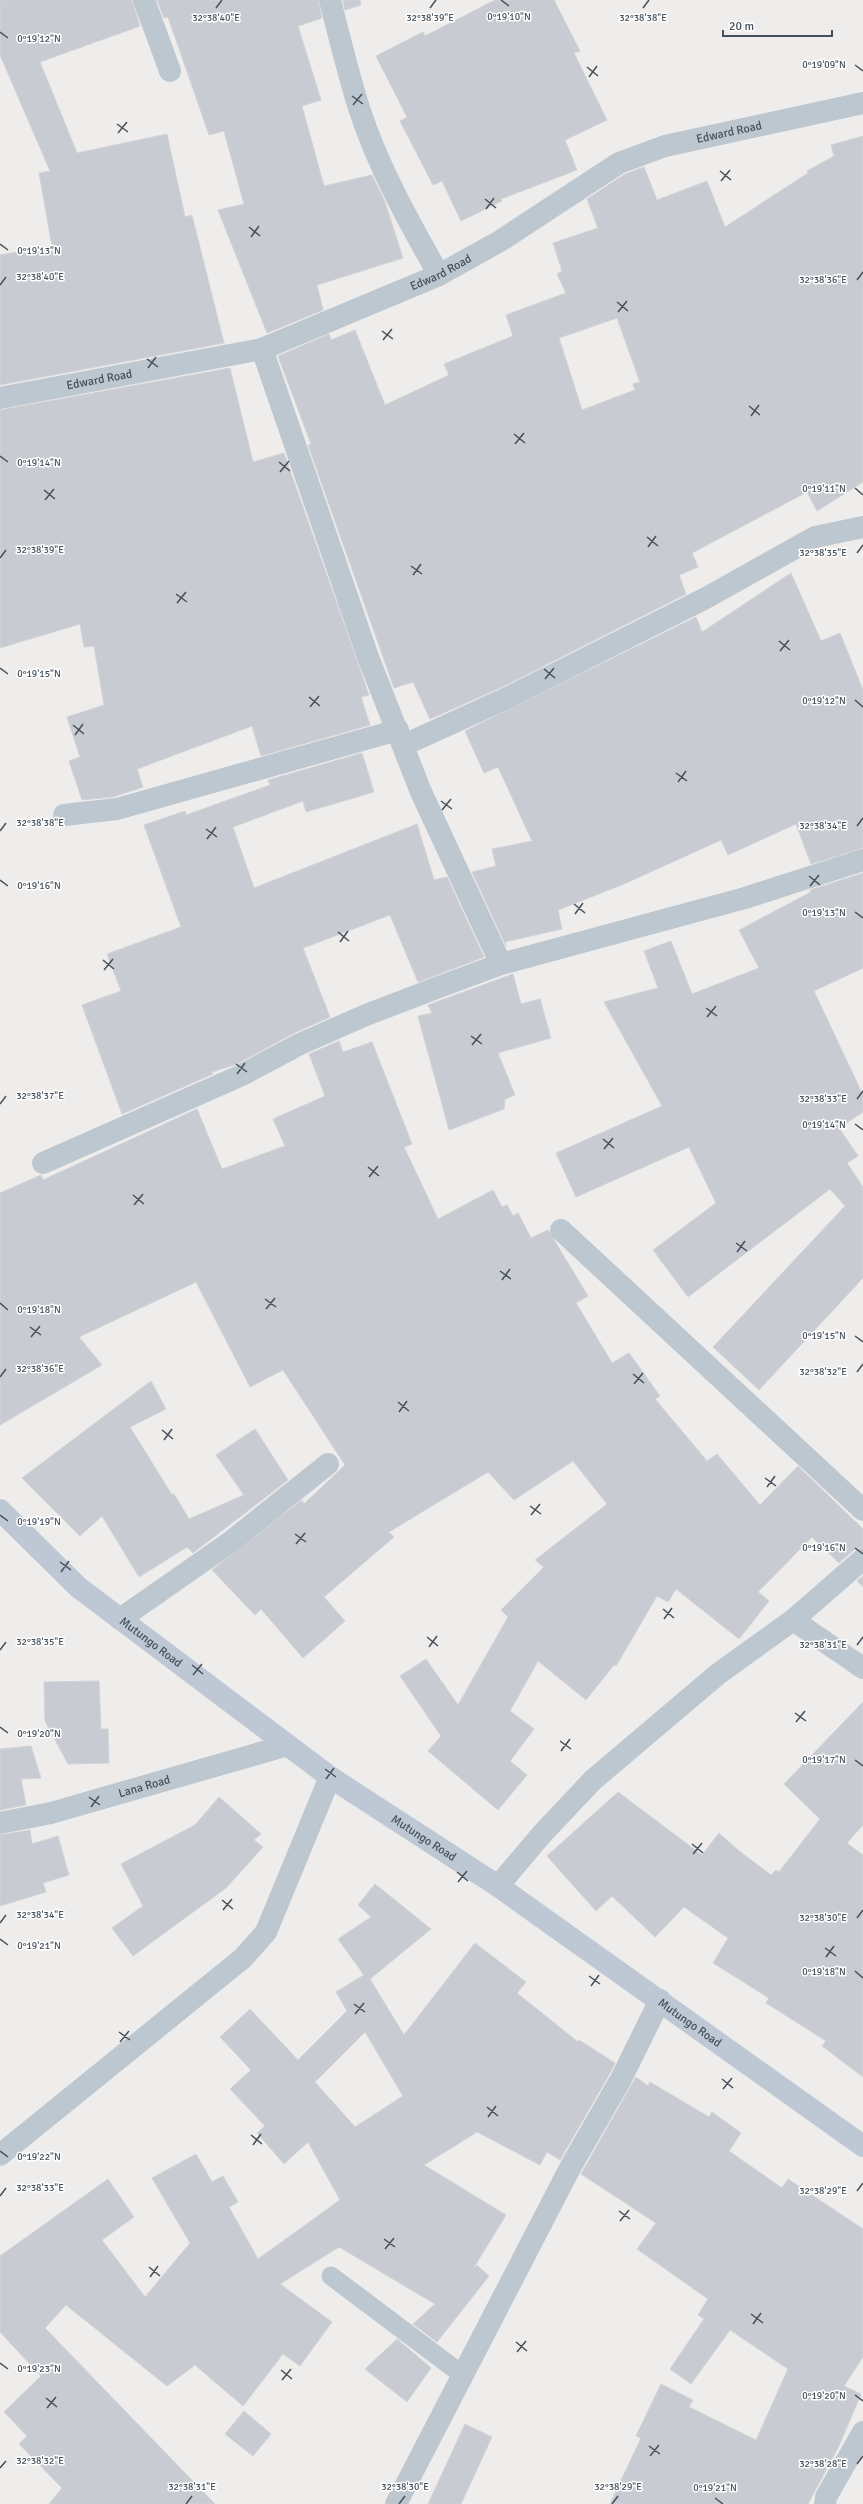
<svg xmlns="http://www.w3.org/2000/svg" width="863" height="2504" font-family="Signika,sans-serif">
	<rect width="100%" height="100%" fill="#efedec"/>
	<path fill="#c9cbd3" stroke="#d1d3d8" fill-rule="evenodd" d="M0,0H132L140,26L40,62L77,153L167,134L185,217L192,215L224,343L0,385V255L52,246L39,173L50,171L0,55Z
		M157,0H318L322,18L298,26L321,100L302,106L324,186L372,175L385,202L403,258L317,285L323,310L267,333L218,210L244,204L224,131L209,135L168,17L164,18Z
		M343,0H360L361,5L345,10Z
		M495,0H554L580,51L574,53L607,120L565,140L577,170L501,199L502,201L461,221L442,181L433,185L400,121L407,117L376,56L423,32L425,36Z
		M863,136V482L817,511L807,492L692,553L698,567L679,575L686,594L502,687L430,719L413,682L394,688L308,445L311,444L278,356L329,334L331,340L355,330L385,405L449,375L444,364L513,336L506,315L566,293L557,274L562,271L553,243L598,228L587,199L625,174L644,167L657,200L707,181L725,227L808,173L807,171L834,156L831,145ZM617,318L640,382L633,384L635,390L582,410L559,338Z
		M230,368L253,462L284,453L369,695L361,697L370,725L261,756L252,726L137,769L143,787L113,797L82,800L69,761L80,757L67,717L104,705L94,646L84,647L80,624L0,648V410Z
		M791,573L821,641L840,633L863,690V848L811,864L796,824L728,855L721,840L624,884L558,910L562,929L505,942L506,946L472,872L496,866L492,849L532,841L498,767L484,773L465,731L696,617L702,632Z
		M362,753L374,792L306,812L303,801L233,827L254,888L417,824L434,880L447,877L484,957L418,982L390,915L303,948L330,1017L294,1033L237,1064L212,1072L213,1074L122,1114L82,1005L121,991L107,954L181,927L144,825L185,811L186,815L270,785L268,780Z
		M863,873V968L814,991L863,1095V1112L839,1128L858,1156L847,1163L863,1187V1278L759,1390L713,1347L845,1206L830,1189L688,1297L653,1250L716,1203L689,1147L576,1197L556,1153L662,1106L604,1002L658,988L644,951L671,941L692,994L759,968L739,930L811,892L810,890Z
		M513,974L521,1004L540,999L551,1038L498,1053L515,1095L505,1099L504,1109L449,1130L418,1016L432,1013L428,1005Z
		M339,1041L343,1052L372,1042L412,1144L404,1147L438,1219L493,1190L502,1207L507,1205L513,1216L518,1213L531,1238L548,1230L588,1296L576,1303L612,1363L629,1353L660,1396L655,1399L707,1461L717,1454L760,1505L798,1466L863,1529V1547L855,1549L839,1563L812,1537L758,1592L769,1601L739,1639L676,1589L668,1602L657,1596L616,1666L614,1665L586,1700L538,1661L510,1711L534,1729L510,1761L527,1775L498,1810L428,1751L441,1736L400,1676L426,1659L458,1705L508,1617L501,1610L544,1567L535,1560L607,1504L573,1461L514,1500L488,1472L389,1532L394,1537L324,1597L345,1621L303,1658L261,1609L255,1615L212,1570L302,1500L304,1504L345,1465L283,1370L250,1387L196,1282L79,1337L102,1365L0,1425V1193L41,1175L43,1180L197,1109L222,1169L285,1146L273,1119L325,1096L309,1054Z
		M151,1381L166,1409L130,1427L172,1495L174,1494L189,1519L244,1495L216,1455L255,1429L288,1480L193,1553L187,1547L139,1577L102,1516L80,1536L22,1478Z
		M863,1576V1587L857,1581Z
		M99,1681L101,1729H108L109,1763L68,1764L45,1721L44,1682Z
		M863,1702V1825L847,1843L863,1855V2077L822,2046L826,2041L766,2003L769,1998L713,1963L728,1938L684,1907L655,1937L612,1896L596,1911L547,1856L618,1792L702,1855L719,1833L738,1850L771,1875L776,1870L779,1872L820,1819L784,1784Z
		M31,1746L41,1778L21,1779L26,1805L0,1810V1749Z
		M219,1797L261,1834L254,1840L263,1847L226,1888L133,1956L112,1928L143,1906L121,1864L195,1825Z
		M30,1830L32,1844L58,1836L69,1875L43,1883L46,1892L0,1906V1835Z
		M375,1884L431,1929L370,1979L404,2035L475,1943L526,1982L517,1993L578,2042L579,2040L615,2063L610,2073L560,2160L547,2152L540,2165L477,2132L424,2165L506,2215L473,2269L477,2265L489,2276L437,2342L413,2324L435,2304L339,2247L280,2284L332,2322L300,2366L283,2354L243,2406L195,2365L167,2386L66,2305L45,2328L215,2504H49L62,2488L19,2444L27,2436L4,2412L41,2376L0,2332V2256L108,2179L134,2217L102,2240L145,2297L190,2243L152,2178L196,2154L212,2182L223,2176L238,2202L229,2207L258,2259L340,2200L308,2142L284,2164L257,2133L265,2126L230,2089L251,2070L220,2037L250,2009L298,2060L347,2011L336,1992L364,1975L338,1939L371,1917L358,1905ZM365,2032L403,2096L355,2127L315,2082Z
		M636,2077L648,2086L650,2082L709,2117L712,2112L741,2133L729,2151L782,2188L788,2179L863,2229V2357L844,2386L861,2394L839,2446L808,2504H610L641,2438L636,2436L661,2384L693,2400L689,2407L756,2440L788,2369L730,2330L691,2384L670,2369L704,2319L698,2315L708,2299L637,2249L656,2223L581,2174Z
		M397,2339L431,2368L407,2402L365,2369Z
		M244,2411L271,2434L253,2456L225,2434Z
		M465,2424L492,2437L461,2504H428Z"/>
	<g fill="none" stroke-linecap="round" stroke-linejoin="round">
		<path stroke="#bdc7cf" stroke-width="19" d="M331,2276L464,2376"/>
		<g stroke="#bdc7cf" stroke-width="22">
			<path d="M144,0L170,71"/>
			<path d="M330,0C339,36 348,73 359,108C378,167 409,222 439,275"/>
			<path d="M262,349L368,657L421,792L501,964"/>
			<path id="s1" d="M0,398L262,349L439,275L500,241L619,163L665,146L863,103"/>
			<path d="M404,745L507,698L704,599L815,537L863,527"/>
			<path d="M64,815L117,809L398,730"/>
			<path d="M43,1163L242,1075L300,1044L366,1015L439,987L501,964L745,898L863,860"/>
			<path d="M561,1230L863,1510"/>
			<path d="M120,1619L229,1543L328,1464"/>
			<path d="M793,1620L863,1668"/>
			<path id="s2" d="M0,1823L51,1813L288,1745"/>
			<path d="M498,1886L542,1834L593,1780L718,1674L793,1620L863,1559"/>
			<path d="M0,2155L243,1958L266,1932L330,1777"/>
			<path d="M396,2504L571,2166L621,2079L660,2000"/>
			<path d="M825,2504L826,2497L863,2432"/>
		</g>
		<path stroke="#bdc8d4" stroke-width="22" id="s3" d="M0,1510L78,1587L330,1777L498,1886L863,2146"/>
	</g>
	<path fill="none" stroke="#45505a" stroke-width="1.5" d="M501,0L509,6M216,8L222,0M430,8L436,0M643,8L649,0M0,32L8,38M855,65L863,71M587,67L598,76M589,77L597,66M352,96L363,104M353,105L362,94M117,124L128,132M118,133L127,122M720,171L731,180M721,181L730,170M485,199L496,208M486,209L494,198M249,227L260,236M251,237L259,226M0,244L8,250M857,280L863,272M0,285L6,277M617,302L628,311M618,312L627,301M382,331L393,339M383,340L392,329M147,359L158,367M148,368L156,357M749,406L760,415M751,416L759,405M514,434L525,443M515,444L524,433M0,456L8,462M279,462L290,471M280,472L289,461M855,488L863,495M44,490L55,499M45,500L54,489M647,537L658,546M648,547L656,536M857,553L863,545M0,558L6,550M411,566L422,574M413,575L421,564M176,594L187,602M177,603L186,592M779,641L790,650M780,651L789,640M0,668L8,674M544,669L555,678M545,679L554,668M309,697L320,706M855,700L863,707M310,707L319,696M73,725L84,734M75,735L83,724M676,773L687,781M678,782L686,771M441,801L452,809M442,810L451,799M857,826L863,818M206,829L217,837M0,831L6,823M207,839L216,827M809,876L820,885M0,880L8,886M810,886L819,875M574,904L585,913M855,912L863,918M575,914L583,903M338,932L349,941M340,942L348,931M103,960L114,969M104,970L113,959M706,1008L717,1016M707,1017L716,1006M471,1036L482,1044M472,1045L481,1034M236,1064L247,1072M237,1074L245,1063M857,1099L863,1091M0,1104L6,1096M855,1124L863,1130M603,1139L614,1148M604,1149L613,1138M368,1167L379,1176M369,1177L378,1166M133,1195L144,1204M134,1205L143,1194M736,1243L747,1251M737,1252L745,1241M500,1271L511,1279M502,1280L510,1269M265,1299L276,1307M0,1303L8,1310M266,1309L275,1298M30,1327L41,1335M855,1336L863,1342M31,1337L40,1326M857,1372L863,1364M633,1374L644,1383M0,1377L6,1369M634,1384L643,1373M398,1402L409,1411M399,1412L407,1401M162,1430L173,1439M164,1440L172,1429M765,1478L776,1486M767,1487L775,1476M530,1506L541,1514M0,1515L8,1521M531,1515L540,1504M295,1534L306,1542M296,1544L305,1533M855,1548L863,1554M60,1562L71,1570M61,1572L69,1561M663,1609L674,1618M664,1619L672,1608M427,1637L438,1646M857,1645L863,1637M429,1647L437,1636M0,1650L6,1642M192,1665L203,1674M193,1675L202,1664M795,1713L806,1721M796,1722L805,1711M0,1727L8,1733M560,1741L571,1749M561,1751L570,1739M855,1760L863,1766M325,1769L336,1777M326,1779L334,1768M89,1797L100,1805M91,1807L99,1796M692,1844L703,1853M693,1854L702,1843M457,1872L468,1881M458,1882L467,1871M222,1900L233,1909M223,1910L232,1899M857,1918L863,1910M0,1923L6,1915M0,1939L8,1945M825,1948L836,1956M826,1957L834,1946M855,1971L863,1978M589,1976L600,1984M591,1986L599,1975M354,2004L365,2012M355,2014L364,2003M119,2032L130,2040M120,2042L129,2031M722,2079L733,2088M723,2089L732,2078M487,2107L498,2116M488,2117L496,2106M251,2135L262,2144M253,2145L261,2134M0,2151L8,2157M857,2191L863,2183M0,2196L6,2188M619,2211L630,2219M620,2221L629,2210M384,2239L395,2247M385,2249L394,2238M149,2267L160,2276M150,2277L158,2266M751,2314L763,2323M753,2324L761,2313M516,2342L527,2351M517,2352L526,2341M0,2363L8,2369M281,2370L292,2379M282,2380L291,2369M855,2395L863,2401M46,2398L57,2407M47,2408L56,2397M649,2446L660,2454M650,2456L659,2445M857,2464L863,2456M0,2468L6,2461M715,2498L723,2504M186,2504L192,2496M399,2504L405,2496M612,2504L618,2496"/>
	<g text-anchor="middle" stroke-width="3" stroke-linejoin="round" paint-order="stroke">
		<g font-size="12" fill="#45505a" stroke="#fff">
			<text dy="4" stroke="none"><textPath href="#s1" startOffset="785">Edward Road</textPath></text>
			<text dy="4" stroke="none"><textPath href="#s1" startOffset="461">Edward Road</textPath></text>
			<text dy="4" stroke="none"><textPath href="#s1" startOffset="101">Edward Road</textPath></text>
			<text dy="4" stroke="none"><textPath href="#s3" startOffset="201">Mutungo Road</textPath></text>
			<text dy="4" stroke="none"><textPath href="#s2" startOffset="149">Lana Road</textPath></text>
			<text dy="4" stroke="none"><textPath href="#s3" startOffset="537">Mutungo Road</textPath></text>
			<text dy="4" stroke="none"><textPath href="#s3" startOffset="861">Mutungo Road</textPath></text>
		</g>
	</g>
	<g font-size="10" text-anchor="middle" fill="#45505a" stroke="#fff" stroke-width="3" stroke-linejoin="round" paint-order="stroke">
		<text x="509" y="20">0°19'10"N</text>
		<text x="216" y="21">32°38'40"E</text>
		<text x="430" y="21">32°38'39"E</text>
		<text x="643" y="21">32°38'38"E</text>
		<text x="39" y="42">0°19'12"N</text>
		<text x="824" y="68">0°19'09"N</text>
		<text x="39" y="254">0°19'13"N</text>
		<text x="40" y="280">32°38'40"E</text>
		<text x="823" y="283">32°38'36"E</text>
		<text x="39" y="466">0°19'14"N</text>
		<text x="824" y="492">0°19'11"N</text>
		<text x="40" y="553">32°38'39"E</text>
		<text x="823" y="556">32°38'35"E</text>
		<text x="39" y="677">0°19'15"N</text>
		<text x="824" y="704">0°19'12"N</text>
		<text x="40" y="826">32°38'38"E</text>
		<text x="823" y="829">32°38'34"E</text>
		<text x="39" y="889">0°19'16"N</text>
		<text x="824" y="916">0°19'13"N</text>
		<text x="40" y="1099">32°38'37"E</text>
		<text x="823" y="1102">32°38'33"E</text>
		<text x="824" y="1128">0°19'14"N</text>
		<text x="39" y="1313">0°19'18"N</text>
		<text x="824" y="1339">0°19'15"N</text>
		<text x="40" y="1372">32°38'36"E</text>
		<text x="823" y="1375">32°38'32"E</text>
		<text x="39" y="1525">0°19'19"N</text>
		<text x="824" y="1551">0°19'16"N</text>
		<text x="40" y="1645">32°38'35"E</text>
		<text x="823" y="1648">32°38'31"E</text>
		<text x="39" y="1737">0°19'20"N</text>
		<text x="824" y="1763">0°19'17"N</text>
		<text x="40" y="1918">32°38'34"E</text>
		<text x="823" y="1921">32°38'30"E</text>
		<text x="39" y="1949">0°19'21"N</text>
		<text x="824" y="1975">0°19'18"N</text>
		<text x="39" y="2160">0°19'22"N</text>
		<text x="40" y="2191">32°38'33"E</text>
		<text x="823" y="2194">32°38'29"E</text>
		<text x="39" y="2372">0°19'23"N</text>
		<text x="824" y="2399">0°19'20"N</text>
		<text x="40" y="2464">32°38'32"E</text>
		<text x="823" y="2467">32°38'28"E</text>
		<text x="192" y="2490">32°38'31"E</text>
		<text x="405" y="2490">32°38'30"E</text>
		<text x="618" y="2490">32°38'29"E</text>
		<text x="715" y="2491">0°19'21"N</text>
	</g>
	<path d="M723 30v6h109v-6" fill="none" stroke="#45505a" stroke-width="2"/>
	<text x="729" y="30" font-size="12" fill="#45505a" stroke="#ffffff" stroke-width="3" paint-order="stroke">20 m</text>
</svg>
